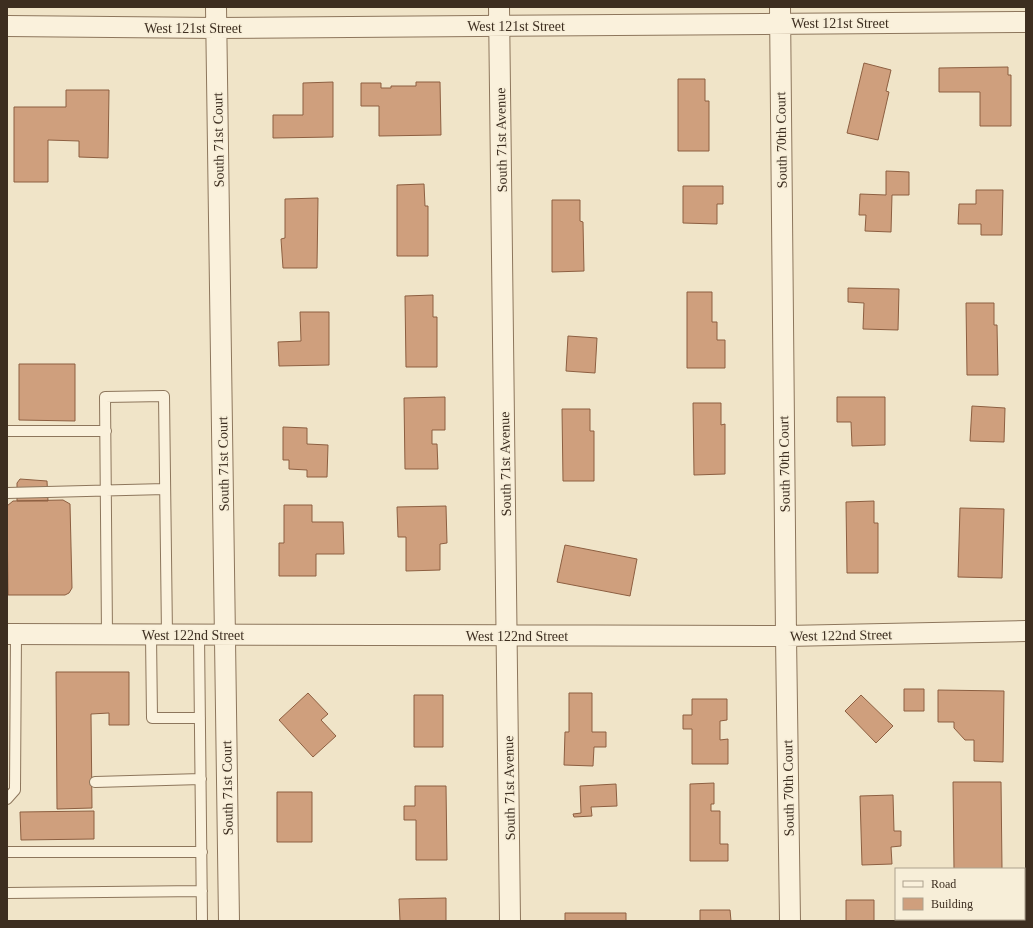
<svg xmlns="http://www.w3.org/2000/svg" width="1033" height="928" font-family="'Times New Roman',serif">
	<rect width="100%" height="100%" fill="#f0e4c8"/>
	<path fill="#cf9f7d" stroke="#8d5f41" d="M864,63L891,70L886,91L889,92L878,140L847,133Z
		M1008,67V75H1011V126H980V92H939V68Z
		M678,79H705V101H709V151H678Z
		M333,82V137L273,138V115H303V83Z
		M416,82H440L441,135L379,136V106H361V83H381V88H391V86H416Z
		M66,90H109L108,158L79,157V141L48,140V182H14V107H66Z
		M886,171L909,172V195H892L891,232L865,231L866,215H859L860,194L886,195Z
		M424,184L425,206H428V256H397V185Z
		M683,186H723V204H717V224L683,223Z
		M976,190H1003L1002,235H981V224H958L959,204H976Z
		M318,198L317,268H283L281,239L285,238V199Z
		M552,200H580V221L583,222L584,271L552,272Z
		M848,288L899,289L898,330L863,329L864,303L848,302Z
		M687,292H712V322H717V340H725V368H687Z
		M433,295V317H437V367H406L405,296Z
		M966,303H994V325H997L998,375H967Z
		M300,312H329V365L279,366L278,342L301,341Z
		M568,336L597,338L595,373L566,371Z
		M19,364H75V421L19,420Z
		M445,397V430H432V444H437L438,469H405L404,398Z
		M837,397H885V445L852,446L851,422H837Z
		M693,403H721V425L725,424V474L694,475Z
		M972,406L1005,408L1004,442L970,441Z
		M562,409H590V431H594V481H563Z
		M283,427L307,428V444L328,445L327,477H307V470L289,469V460H283Z
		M20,479L47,481L48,501H17V483Z
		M63,500L70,504L72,588L69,593L65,595H8L7,506L13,501Z
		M874,501V523H878V573H847L846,502Z
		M284,505H312V522H343L344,554H316V576H279V543H284Z
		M446,506L447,543L440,544V570L406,571V537H398L397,507Z
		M960,508L1004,509L1002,578L958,577Z
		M565,545L637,559L630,596L557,582Z
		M56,672H129V725H109V713L91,714L92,808L57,809Z
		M904,689H924V711H904Z
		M938,690L1004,691L1003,762L974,761V740H965L954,728V722H938Z
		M308,693L328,714L321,720L336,736L313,757L279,720Z
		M569,693H592V732H606V747H594L593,766L564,765L565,732H569Z
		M414,695H443V747H414Z
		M861,695L893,726L876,743L845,711Z
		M692,699H727V720L720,721V740L728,739V764H692V729H683V715H692Z
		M953,782H1001L1002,869H954Z
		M714,783V804H711V811H720V844H728V861H690V784Z
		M616,784L617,806L591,807L592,816L574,817L573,814L581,813L580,786Z
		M415,786H446L447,860H416V820H404V806H415Z
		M277,792H312V842H277Z
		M893,795L894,831H901V846L891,847L892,864L862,865L860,796Z
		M94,811V839L21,840L20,812Z
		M446,898V921H400L399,899Z
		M846,900H874V921H846Z
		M700,910H730L731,921H695H700Z
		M565,913H626V921H565Z
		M958,919H1005V921H958Z"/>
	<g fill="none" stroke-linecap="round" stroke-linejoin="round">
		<g stroke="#8d765c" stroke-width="12">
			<path id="lane" d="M7,431H106
				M7,493L165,489
				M199,634L202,921
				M107,635L105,397L164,396L167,635
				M151,635L152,718H200
				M95,782L201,779
				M7,799L15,790L16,634
				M7,852H202
				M7,893L202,891"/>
		</g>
		<g stroke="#8d765c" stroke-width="22">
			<path id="street" d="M216,7L229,921
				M499,7L510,921
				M780,7L786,636L790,921
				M7,26L216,28L1026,22
				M7,634L786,636L1026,631"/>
		</g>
		<use href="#lane" stroke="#faf1dc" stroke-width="10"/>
		<use href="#street" stroke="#faf1dc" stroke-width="20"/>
	</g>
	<g text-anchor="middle" stroke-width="3" stroke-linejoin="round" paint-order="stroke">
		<g font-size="14" fill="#3d2e20" stroke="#f7eed8">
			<text x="840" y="28">West 121st Street</text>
			<text x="516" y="31">West 121st Street</text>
			<text x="193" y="33">West 121st Street</text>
			<text transform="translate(218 140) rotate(-91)" y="5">South 71st Court</text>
			<text transform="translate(501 140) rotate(-91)" y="5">South 71st Avenue</text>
			<text transform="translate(781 140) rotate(-91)" y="5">South 70th Court</text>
			<text transform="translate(223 464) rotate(-91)" y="5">South 71st Court</text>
			<text transform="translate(505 464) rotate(-91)" y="5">South 71st Avenue</text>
			<text transform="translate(784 464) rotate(-91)" y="5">South 70th Court</text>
			<text x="193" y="640">West 122nd Street</text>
			<text transform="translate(841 635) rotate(-1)" y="5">West 122nd Street</text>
			<text x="517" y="641">West 122nd Street</text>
			<text transform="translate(227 788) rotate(-91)" y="5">South 71st Court</text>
			<text transform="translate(509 788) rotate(-91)" y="5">South 71st Avenue</text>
			<text transform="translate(788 788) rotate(-91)" y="5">South 70th Court</text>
		</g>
	</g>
	<rect width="1033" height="928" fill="none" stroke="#3d2e20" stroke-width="16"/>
	<rect x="895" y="868" width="130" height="52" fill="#f7eed8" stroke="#ada18e"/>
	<rect x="903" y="881" width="20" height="6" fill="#faf1dc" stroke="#ada18e"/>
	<text x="931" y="888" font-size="12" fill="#3d2e20">Road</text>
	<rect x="903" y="898" width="20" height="12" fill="#cf9f7d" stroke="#ada18e"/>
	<text x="931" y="908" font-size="12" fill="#3d2e20">Building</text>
</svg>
